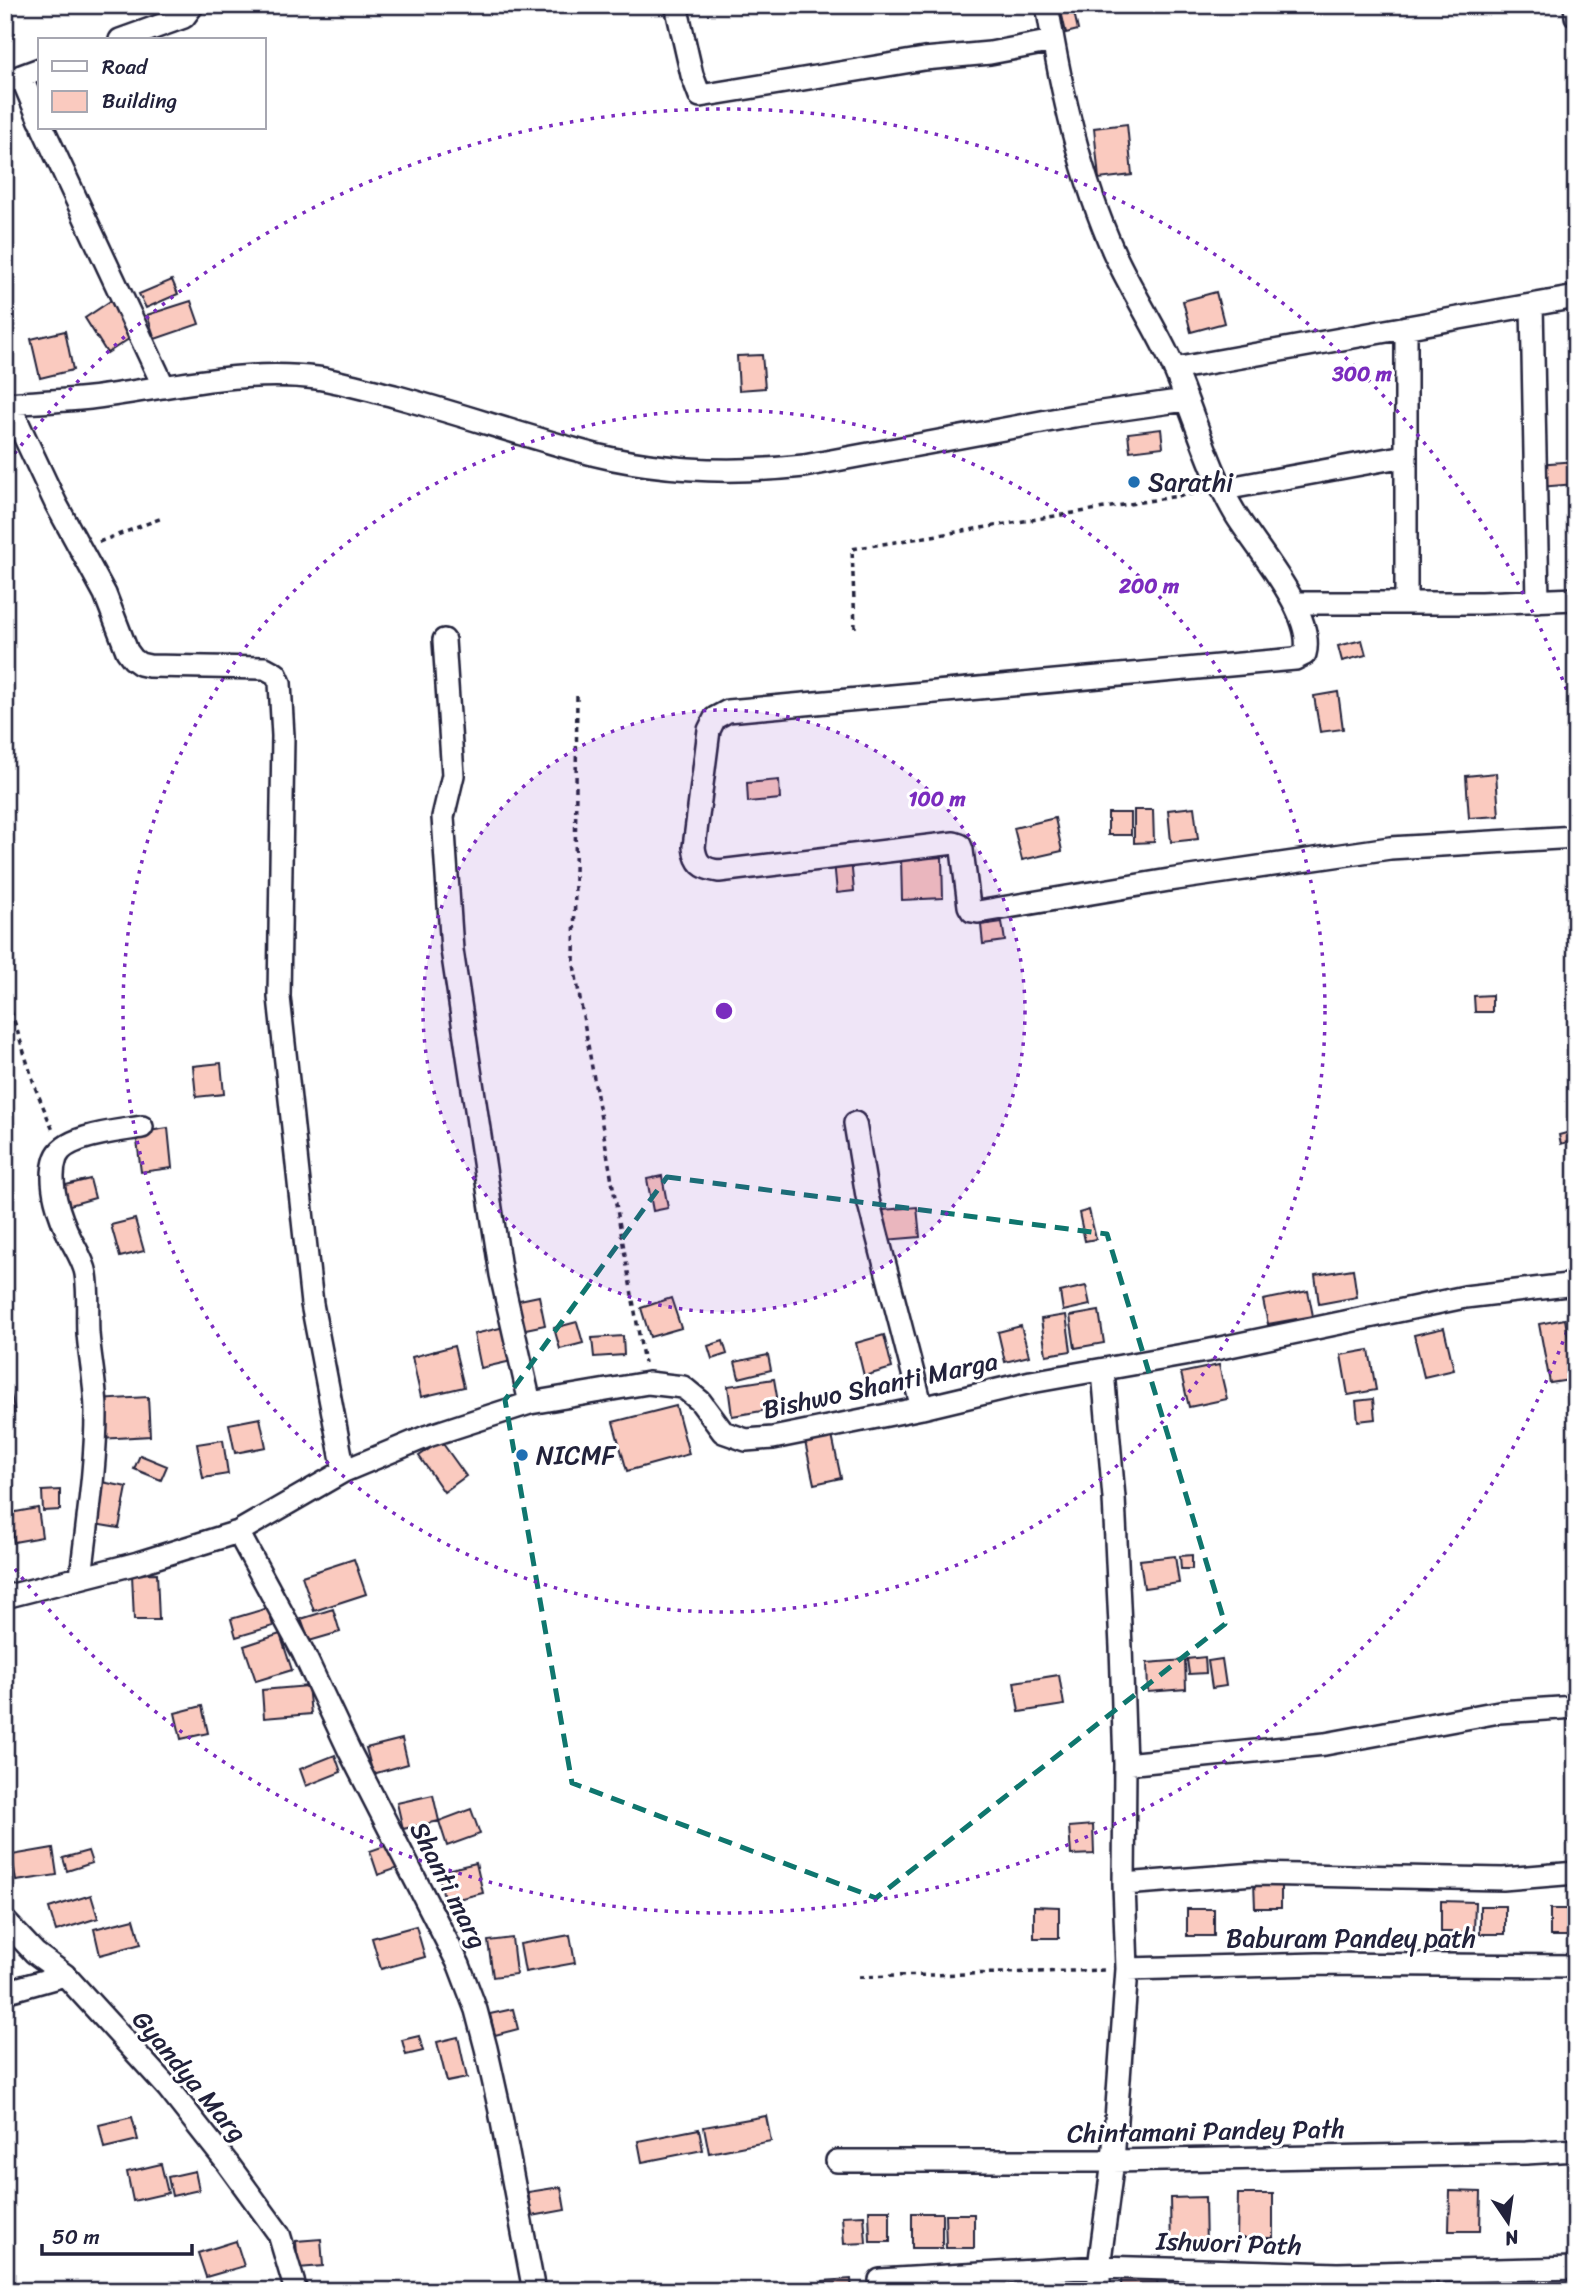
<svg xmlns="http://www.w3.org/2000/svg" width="1581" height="2296" font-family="Sriracha,sans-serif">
	<rect width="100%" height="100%" fill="#fff"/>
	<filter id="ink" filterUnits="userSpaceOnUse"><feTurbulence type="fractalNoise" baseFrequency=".0143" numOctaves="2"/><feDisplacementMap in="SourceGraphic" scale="14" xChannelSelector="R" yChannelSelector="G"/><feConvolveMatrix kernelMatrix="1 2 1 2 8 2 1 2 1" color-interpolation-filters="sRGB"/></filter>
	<g filter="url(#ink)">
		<path fill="#facabf" stroke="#22223b" stroke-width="2" d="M1073,8L1078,30L1066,33L1061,11Z
			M1127,124L1132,175L1099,179L1094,128Z
			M172,280L178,294L146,308L139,294Z
			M1216,292L1224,323L1191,332L1183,301Z
			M112,300L135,335L107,353L85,318Z
			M191,301L199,324L155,339L147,315Z
			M65,331L73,370L40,378L31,339Z
			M762,355L765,388L739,390L737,356Z
			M1161,429L1163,447L1130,451L1128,433Z
			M1576,461V484L1539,487L1537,464Z
			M1362,640L1366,655L1342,661L1338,646Z
			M1338,692L1343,729L1320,732L1314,696Z
			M1496,773L1499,816L1469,818L1466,776Z
			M779,780L780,799L748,802L747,783Z
			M1194,807L1198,839L1171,842L1168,810Z
			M1134,810H1153L1154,842L1134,843Z
			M1108,813H1131V835H1108Z
			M1055,818L1062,851L1022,860L1014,828Z
			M942,857L943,898L902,900L901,858Z
			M851,859L854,891L837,893L834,861Z
			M1002,922L1005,941L983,944L981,925Z
			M1492,995V1012H1475L1474,996Z
			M221,1063L224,1094L196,1097L193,1066Z
			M168,1128L172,1168L141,1172L136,1133Z
			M1574,1131L1576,1139L1561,1144L1559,1135Z
			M662,1176L668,1208L653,1211L647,1179Z
			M90,1179L95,1198L63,1207L58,1187Z
			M917,1207L920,1237L885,1240L883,1210Z
			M1089,1210L1096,1239L1085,1241L1079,1213Z
			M135,1219L144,1251L120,1257L111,1225Z
			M1353,1269L1357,1297L1319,1304L1315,1275Z
			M1086,1286L1090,1305L1063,1311L1060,1292Z
			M1308,1291L1313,1316L1268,1324L1263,1300Z
			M539,1296L545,1325L516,1331L510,1302Z
			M671,1298L681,1328L650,1337L641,1308Z
			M1099,1311L1104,1343L1075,1348L1070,1316Z
			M1066,1315L1071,1351L1046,1355L1041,1319Z
			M1565,1319L1576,1379L1550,1383L1539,1324Z
			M577,1322L583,1343L560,1349L554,1328Z
			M509,1326L516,1360L481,1368L474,1334Z
			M1021,1326L1029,1356L1005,1362L998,1332Z
			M1444,1328L1454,1370L1424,1377L1414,1335Z
			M884,1335L892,1368L864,1376L856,1343Z
			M623,1336L624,1355L594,1357L592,1338Z
			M723,1341L727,1354L712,1359L708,1346Z
			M454,1346L464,1387L421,1397L412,1357Z
			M1369,1350L1376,1390L1348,1395L1341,1355Z
			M768,1355L771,1370L739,1378L735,1362Z
			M1219,1365L1227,1399L1189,1407L1181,1373Z
			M5,1368L15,1413L5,1415Z
			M774,1379L779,1408L732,1416L728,1386Z
			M148,1397L150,1436L100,1439L97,1400Z
			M1373,1399L1375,1419L1358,1421L1356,1401Z
			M676,1406L689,1454L627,1471L613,1422Z
			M260,1418L266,1447L235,1453L229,1424Z
			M831,1431L841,1478L814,1484L804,1437Z
			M223,1440L228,1474L203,1478L197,1444Z
			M441,1441L466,1476L444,1492L419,1456Z
			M140,1455L167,1466L161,1480L134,1469Z
			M102,1482L127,1487L119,1528L94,1524Z
			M60,1490V1510L43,1511L42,1491Z
			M38,1508L42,1537L14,1542L10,1513Z
			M1192,1555V1569H1181L1180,1556Z
			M1175,1556L1179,1583L1144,1588L1140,1560Z
			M354,1559L366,1594L314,1611L302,1576Z
			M157,1573L159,1620H134L132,1574Z
			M268,1608L273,1626L236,1637L231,1619Z
			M333,1609L340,1632L309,1641L301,1619Z
			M280,1634L292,1670L256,1681L244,1646Z
			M1205,1657L1206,1673L1189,1674L1187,1659Z
			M1222,1659L1226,1686L1212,1688L1208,1661Z
			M1185,1660L1186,1689L1148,1692L1147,1663Z
			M1059,1675L1064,1705L1019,1712L1014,1682Z
			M308,1686L311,1714L264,1718L262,1690Z
			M202,1706L208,1733L181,1739L175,1713Z
			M402,1739L408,1764L373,1774L366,1748Z
			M335,1755L341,1772L306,1786L300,1769Z
			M433,1795L439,1821L403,1829L397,1803Z
			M471,1809L480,1834L447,1846L439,1821Z
			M1093,1825L1094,1854L1071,1855L1069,1827Z
			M393,1843L401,1867L378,1875L370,1851Z
			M53,1848L57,1875L16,1881L12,1855Z
			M88,1851L92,1863L67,1871L63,1858Z
			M476,1863L483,1893L445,1902L438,1872Z
			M1254,1882H1281V1908H1255Z
			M91,1895L98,1918L56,1931L49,1908Z
			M1441,1901L1475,1902L1474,1932H1441Z
			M1034,1906L1059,1907V1938H1034Z
			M1480,1906H1505V1934H1480Z
			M1187,1909H1214V1936H1187Z
			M1550,1909H1576V1936H1550Z
			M134,1919L141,1944L100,1955L94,1929Z
			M416,1926L425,1957L381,1969L372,1938Z
			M570,1935L575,1963L525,1972L520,1944Z
			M512,1938L516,1974L493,1977L488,1941Z
			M513,2009L518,2029L495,2035L490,2014Z
			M419,2036L423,2051L406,2055L402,2040Z
			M458,2037L467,2078L447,2082L437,2042Z
			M766,2116L771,2141L709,2153L704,2127Z
			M132,2117L138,2140L104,2148L99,2125Z
			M699,2129L703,2150L642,2162L638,2141Z
			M161,2164L168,2193L133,2201L127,2172Z
			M195,2171L199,2190L172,2196L168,2177Z
			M561,2187L565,2210L532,2216L528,2192Z
			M1450,2191L1481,2192L1480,2231H1449Z
			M1238,2194H1273V2238H1237Z
			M1205,2197L1206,2249L1171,2250L1170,2198Z
			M869,2210H890V2242H870Z
			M912,2213H942V2248H912Z
			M945,2214H974V2248H946Z
			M864,2215L866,2243L844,2244L842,2216Z
			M321,2239L323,2266L298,2268L296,2241Z
			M236,2241L244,2266L206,2277L198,2253Z
			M1122,2271L1158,2273L1157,2287L1121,2285Z
			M981,2278L1013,2279L1012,2291H980Z
			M851,2279L852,2291H824L823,2281Z"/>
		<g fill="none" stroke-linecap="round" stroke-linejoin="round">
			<g stroke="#22223b" stroke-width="26">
				<path id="minor" d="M676,5L692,75L700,96L924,59L990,53L1053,41
					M1047,5C1061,90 1080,177 1115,255C1133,294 1157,329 1174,368C1195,417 1209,470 1236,515C1256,548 1316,615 1305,654L1295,659L728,711L715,718L709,730L694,847C696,863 702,869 719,871L954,843L960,845L962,850L969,906L972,911L978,912L1169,880L1390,848L1576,837
					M1575,5L1576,16
					M120,40L184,17L193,5
					M21,76L40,121
					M5,82L40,69
					M43,128L164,387
					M1532,305L1538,601
					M1406,327V603
					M1174,369L1576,297
					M5,404C33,402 62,401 90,398C163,389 244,368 317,378C343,382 369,390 394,396C456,413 516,433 577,450C650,471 729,474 804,466L1074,416L1185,400
					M9,404L56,504L105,594L127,651L133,659L140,664L149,666L265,668L276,674L280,683L283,736L279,997L312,1304L344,1471
					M1224,489L1405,456
					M1296,603H1481L1576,599
					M444,640L453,775L443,817L452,950L501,1275L530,1403
					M855,1123L867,1196L922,1408
					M238,1532L303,1652L350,1752L459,1965L476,2010L486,2048L500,2111L534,2291
					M81,1577C87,1523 96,1467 96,1412C96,1386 90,1360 88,1333C87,1313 89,1294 86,1274C84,1262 77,1251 71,1240C60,1218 47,1183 56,1158C64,1135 120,1131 142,1127
					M5,1597L138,1563L238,1532L344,1471L428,1436L530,1403L648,1383L683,1387L700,1401L723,1432L746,1440L773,1438L922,1408L1031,1382L1206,1351L1465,1297L1576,1284
					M1125,1764L1325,1744L1499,1712L1576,1707
					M1124,1884L1254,1874L1503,1879L1576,1873
					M5,1921L35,1953L65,1975L168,2088L228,2164L279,2234L296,2291
					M1127,1969L1317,1964L1576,1966
					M5,1992L65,1975
					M837,2161H1113L1526,2153L1576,2150
					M880,2280L1099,2267L1338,2274L1576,2268
					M1099,2291V2267L1113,2161L1127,1969L1124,1884L1125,1764L1121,1647L1114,1498L1103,1371"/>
			</g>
			<path stroke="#22223b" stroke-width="3.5" stroke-dasharray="5 5" stroke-linecap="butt" d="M99,542L162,518
				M855,628L852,549L1203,492
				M577,696L574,965L644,1363
				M5,992L35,1087L54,1133
				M859,1977L1107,1970"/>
			<use href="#minor" stroke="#fff" stroke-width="21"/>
		</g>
	</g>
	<path fill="none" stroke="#0f766e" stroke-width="5" stroke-dasharray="14 9" stroke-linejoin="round" d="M667,1177L1107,1234L1225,1624L876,1898L572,1783L505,1400Z"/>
	<circle cx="724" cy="1011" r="301" fill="#7b2cbf" fill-opacity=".12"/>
	<g fill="none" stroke="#7b2cbf" stroke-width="3.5" stroke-dasharray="3.5 7">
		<circle cx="724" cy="1011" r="301"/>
		<circle cx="724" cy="1011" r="601"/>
		<path d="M1574 1312A902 902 0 0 1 8 1560M8 462A902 902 0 0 1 1574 710"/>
	</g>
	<g fill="#1f6fb2" stroke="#fff" stroke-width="2.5">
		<circle cx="1134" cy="482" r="7"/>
		<circle cx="522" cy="1455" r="7"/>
	</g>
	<g text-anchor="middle" stroke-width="6" stroke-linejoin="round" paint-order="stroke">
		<g font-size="26" fill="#22223b" stroke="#fff" text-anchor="start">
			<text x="1148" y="491">Sarathi</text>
			<text x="536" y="1464">NICMF</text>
		</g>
		<g font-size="26" fill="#22223b" stroke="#fff">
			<text transform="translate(880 1385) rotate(-12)" y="9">Bishwo Shanti Marga</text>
			<text transform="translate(449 1885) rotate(63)" y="9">Shanti marg</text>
			<text x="1351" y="1947">Baburam Pandey path</text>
			<text transform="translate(190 2076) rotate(50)" y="9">Gyandya Marg</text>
			<text transform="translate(1206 2131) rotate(-1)" y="9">Chintamani Pandey Path</text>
			<text transform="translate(1229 2243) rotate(2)" y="9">Ishwori Path</text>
		</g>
	</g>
	<circle cx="724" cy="1011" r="10" fill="#7b2cbf" stroke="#fff" stroke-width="3.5"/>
	<g font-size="21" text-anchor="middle" font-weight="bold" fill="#7b2cbf" stroke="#fff" stroke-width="6" stroke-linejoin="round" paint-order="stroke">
		<text x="1362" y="381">300 m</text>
		<text x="1149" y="593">200 m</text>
		<text x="937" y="806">100 m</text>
	</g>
	<rect width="1581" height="2296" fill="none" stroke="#fff" stroke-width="28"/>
	<rect x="14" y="14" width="1553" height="2268" fill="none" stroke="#22223b" stroke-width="2.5" filter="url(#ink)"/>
	<rect x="38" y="38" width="228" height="91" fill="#ffffff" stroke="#a7a7b1" stroke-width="2"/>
	<rect x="52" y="61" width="35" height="10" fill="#ffffff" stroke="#a7a7b1" stroke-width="2"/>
	<text x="102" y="74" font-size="21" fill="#22223b">Road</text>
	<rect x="52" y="91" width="35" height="21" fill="#facabf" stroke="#a7a7b1" stroke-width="2"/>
	<text x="102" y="108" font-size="21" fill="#22223b">Building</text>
	<g transform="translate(1508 2222) rotate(167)" stroke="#ffffff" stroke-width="5" paint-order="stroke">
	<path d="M0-5L12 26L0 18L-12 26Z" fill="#22223b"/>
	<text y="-10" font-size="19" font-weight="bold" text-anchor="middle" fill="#22223b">N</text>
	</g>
	<path d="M42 2244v10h150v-10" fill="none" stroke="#22223b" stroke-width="3.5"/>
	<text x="52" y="2244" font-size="21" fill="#22223b" stroke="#ffffff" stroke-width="5" paint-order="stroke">50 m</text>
</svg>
